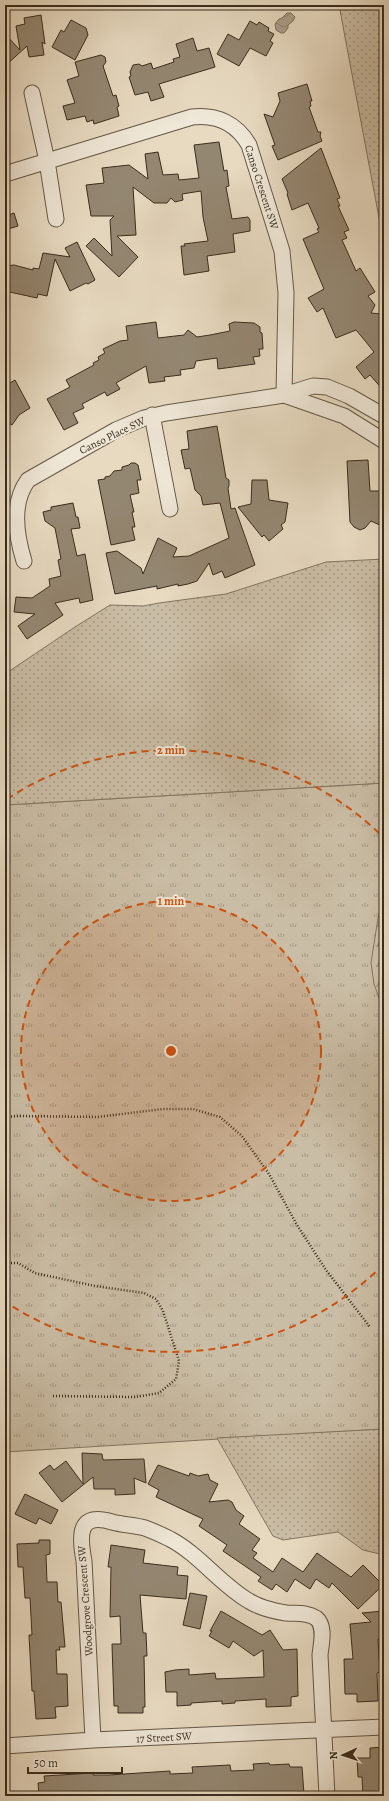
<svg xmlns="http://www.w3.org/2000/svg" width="389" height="1801" font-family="Alegreya,serif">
	<defs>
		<pattern id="grass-tufts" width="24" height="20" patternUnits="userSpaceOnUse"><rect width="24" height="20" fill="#cabda5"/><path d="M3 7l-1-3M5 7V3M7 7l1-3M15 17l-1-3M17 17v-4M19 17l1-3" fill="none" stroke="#a59a86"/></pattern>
		<pattern id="forest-firs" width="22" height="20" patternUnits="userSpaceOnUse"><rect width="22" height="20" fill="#cabda5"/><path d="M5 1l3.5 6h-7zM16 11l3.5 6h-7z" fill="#a59a86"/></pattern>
		<pattern id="park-dots" width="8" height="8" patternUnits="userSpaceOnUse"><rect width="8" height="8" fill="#cabda5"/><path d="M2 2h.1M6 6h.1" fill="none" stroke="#a59a86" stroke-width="1.8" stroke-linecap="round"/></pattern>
		<pattern id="water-waves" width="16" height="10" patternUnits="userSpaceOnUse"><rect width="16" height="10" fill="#ac9f89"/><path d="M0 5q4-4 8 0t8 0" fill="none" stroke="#8d826f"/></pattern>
	</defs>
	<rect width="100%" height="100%" fill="#e7dac1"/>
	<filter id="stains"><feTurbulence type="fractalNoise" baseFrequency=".005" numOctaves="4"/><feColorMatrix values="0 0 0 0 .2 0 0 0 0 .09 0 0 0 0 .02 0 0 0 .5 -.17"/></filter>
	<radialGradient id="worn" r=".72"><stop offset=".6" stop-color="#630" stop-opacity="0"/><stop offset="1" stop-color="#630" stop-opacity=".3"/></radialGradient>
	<path fill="url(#grass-tufts)" stroke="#827561" d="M384,783V1429L5,1452V805Z"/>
	<path fill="url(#forest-firs)" stroke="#827561" d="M384,897V1011L374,984L371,963L378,918Z"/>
	<path fill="url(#park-dots)" stroke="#827561" d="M339,5H384V228L380,223Z
		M384,559V783L5,805V674L75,627L110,605L143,606L159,603L226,594L326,562Z
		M384,1429V1555L363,1550L338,1532L283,1540L273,1536L217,1438Z"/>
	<path fill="url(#water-waves)" stroke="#7e715e" d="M287,13H291L295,17L293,21L288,25V28L284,33H281L276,30L275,24L279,19L282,18Z"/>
	<path fill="#948772" stroke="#3a2d1d" d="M41,15L45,44L42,42L44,55L29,57L27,46L5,66V34L20,50L16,26L25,24L24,18Z
		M71,20L86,28L88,35L75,60L52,47L61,30L64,32Z
		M250,21L257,25L259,22L269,28L268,31L274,34L270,41L273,43L266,56L250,48L239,66L217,54L228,34L239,40Z
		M193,38L197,51L209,48L215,67L159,84L164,97L151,101L148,92L135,95L129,77L131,76L130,72L133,65L139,64L142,66L151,63L153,69L174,62L173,59L180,57L176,44Z
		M101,55L105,57L106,62L103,66L113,96L116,95L119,106L117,107L119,116L94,124L93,120L87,122L85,116L67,120L63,106L75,103L67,80L79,76L75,62Z
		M307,84L312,101H310L311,106L309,107L318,132H321L320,136L322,141L278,160L272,146L275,145L264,114L273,117L280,101L278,93Z
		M219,142L224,171L227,170L229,186L226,187L232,219L248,217L250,220V231L233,234L235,252L207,256L209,271L184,275L181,246H185L184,244L208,241L203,217L201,191L182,194L183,200L175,202L171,198L167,203H154L133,187L136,235L117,236L138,257L119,277L86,246L94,238L112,256L110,220L114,216H91L86,185L104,183L102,168L129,165L148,179L145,154L158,152L163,175L178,174L179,180L199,178L194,145Z
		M321,148L340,198L337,199L340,206H338L349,230L344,232L347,238L342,240L356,271L360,268L375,292L368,296L375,305L371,313L381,314L384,319V391L370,375L365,379L356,367L374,352L362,337L356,330L336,338L323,308L317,312L308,298L324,289L303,239L319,232L317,229L319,228L308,203L292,210L287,194L288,193L282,179Z
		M14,213L18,226L5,230V216Z
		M77,242L95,280L88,284L86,283L70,291L55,259L47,296L38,294L37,298L5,291V266L14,265L33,270V268L39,269L43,253L70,257L65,248Z
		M156,322L158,338L184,335L188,330L197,337L210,335L230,331L229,324L234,322L254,323L260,327V332L262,333L263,349H259L260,356L253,357L255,364L218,369L217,358L196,361L194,368L180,370L181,375L164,377L165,381L149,383L146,366L116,383L120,389L107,396L105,392L82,404L84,408L73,413L78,423L64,430L47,399L70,387L66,380L94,365L93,363L99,360L98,357L105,353L103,349L120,341L128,340L126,326Z
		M15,380L30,408L19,415L12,425L5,421V386Z
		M217,426L226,478L229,480V486L228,488L231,509L235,508L255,565L225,578L222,571L213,575L209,563L197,581L188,584L178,586V584L157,589V586L115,594L106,553L117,551L141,568L143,574L158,538L177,548L173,557L189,556L229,538L220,503L203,505L201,496L195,490L190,468L185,469L181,450L189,449L187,431Z
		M368,460L370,491H384V527L371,521L365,528L360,530L354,527L350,522L347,461Z
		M131,463H135L138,465L141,480H137L139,493L130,495L134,512H132L135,527H132L135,540L111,545L98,480L105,479V477L110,476L114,471L122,470V467L129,465Z
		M252,480H267L269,500L288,503L285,522L281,525L283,529L269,541L264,535L262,537L238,507L251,504Z
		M73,503L76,517H78L80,528L71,529L77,556L85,554L93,600L80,603L79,598L55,603L63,615L27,639L18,626L35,614L14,612L16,597L32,598L50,586L49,579L61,576L58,560L61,559L55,528L45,521L43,512L51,510V507Z
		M82,1453L102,1454L103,1460L144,1459L146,1483L134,1478L135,1494L115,1495V1489H94L93,1477L62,1502L39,1473L50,1465L54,1470L66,1461L83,1484Z
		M158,1465L189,1476L190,1473L198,1476L208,1474L210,1480L218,1484L209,1502L228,1500L232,1502L236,1510L244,1516L239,1524L260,1539L252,1550L257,1553L253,1558L273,1572L282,1558L303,1572L317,1553L351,1577L363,1565L383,1585L358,1609L332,1583L329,1588L316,1579L310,1589L295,1579L287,1592L276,1584L272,1590L258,1581L261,1577L223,1551L227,1545L199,1526L203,1519L156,1497L159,1490L148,1484Z
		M25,1494L58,1510L51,1524L39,1518L36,1524L15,1514Z
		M39,1540H50V1554L46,1555L47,1582H57L58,1602H61L65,1647H59L60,1650H56L57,1674H67L68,1706L55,1707L56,1718L36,1719L34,1691H32L29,1635H32L30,1598H25L23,1567H18L17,1544L39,1543Z
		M111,1545L145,1550L143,1563L178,1567L177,1575L188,1576L186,1599L140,1595L143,1633H146L147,1656H144L145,1707H143V1713H118V1706H114L112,1644H121L120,1616L110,1617L111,1567H108Z
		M190,1593L207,1596L200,1629L183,1625Z
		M221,1611L262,1635L270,1630L283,1650L297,1649L298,1696L291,1697V1706L266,1707V1699L235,1701V1703L222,1704V1701L191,1703V1705L177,1706V1692H166L165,1672L175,1670L189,1669V1675L215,1673L216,1679L264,1677L263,1650L254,1656L233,1641L229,1648L209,1636L212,1631H210Z
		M383,1611L384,1638L378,1639L380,1672L377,1673L378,1701L357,1702V1694H345L344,1659H353L350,1624L371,1622L362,1613Z
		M384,1747V1796H363L362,1777H358L357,1758H370V1748Z
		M269,1763L270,1765L289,1764L290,1767H302L304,1794L290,1796H39L38,1783L45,1782L44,1776L93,1773V1775H109L170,1771V1774L193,1773L192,1767L230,1765L231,1771L254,1770L253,1764Z"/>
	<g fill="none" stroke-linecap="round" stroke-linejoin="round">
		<g stroke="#655846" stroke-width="17">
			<path id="street" d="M32,93L47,161L56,219
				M5,174L192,117C217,114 237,124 249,145L282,251L286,293L284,395
				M284,395L344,416L384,441
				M152,415L170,509
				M24,561C16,535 11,503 28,480L116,430L144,418L166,413L284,395L313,386L327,387L349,396L384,416
				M93,1740L84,1561C79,1535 78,1512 112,1522C123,1525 135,1525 145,1528C153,1531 162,1535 170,1539C200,1555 220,1584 249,1601C260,1608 273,1611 286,1613C296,1614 307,1612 316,1618C326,1626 321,1644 320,1655L327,1796
				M5,1746L93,1740L384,1727"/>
		</g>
		<path stroke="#3a2d1d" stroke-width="2.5" stroke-dasharray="1 2" stroke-linecap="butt" d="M5,1117L19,1116L97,1117L163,1109H193L220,1117L242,1136L269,1174L297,1225L326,1270L370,1327
			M5,1263H18L35,1273L95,1286L144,1293L156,1299L163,1311L179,1361L176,1379L159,1393L135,1397L52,1396"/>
		<use href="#street" stroke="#efe7d7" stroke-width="15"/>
	</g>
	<circle cx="171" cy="1051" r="150" fill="#ce520f" fill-opacity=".12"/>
	<g fill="none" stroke="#ce520f" stroke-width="2" stroke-dasharray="7 5">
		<circle cx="171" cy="1051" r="150"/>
		<path d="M384 1264A301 301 0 0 1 7 1303M7 799A301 301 0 0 1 384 838"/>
	</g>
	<g text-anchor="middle" stroke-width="4" stroke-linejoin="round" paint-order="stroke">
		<g font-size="11" fill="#3a2d1d" stroke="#efe7d7">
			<text transform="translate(262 187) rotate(72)" y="4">Canso Crescent SW</text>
			<text transform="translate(112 435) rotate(-26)" y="4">Canso Place SW</text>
			<text transform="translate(85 1601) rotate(-94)" y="4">Woodgrove Crescent SW</text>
			<text transform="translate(164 1737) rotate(-3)" y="4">17 Street SW</text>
		</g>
	</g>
	<circle cx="171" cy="1051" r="6" fill="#ce520f" stroke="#efe7d7" stroke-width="2"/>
	<g font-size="12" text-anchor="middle" font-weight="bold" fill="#ce520f" stroke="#efe7d7" stroke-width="4" stroke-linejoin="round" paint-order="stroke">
		<text x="171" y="754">2 min</text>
		<text x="171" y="905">1 min</text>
	</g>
	<rect width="389" height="1801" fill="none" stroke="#e7dac1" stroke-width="20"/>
	<rect x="6" y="6" width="377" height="1789" fill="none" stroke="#3a2d1d" stroke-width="2"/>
	<rect x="10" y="10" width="369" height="1781" fill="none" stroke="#3a2d1d"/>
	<g transform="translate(343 1755) rotate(267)" stroke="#efe7d7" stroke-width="3" paint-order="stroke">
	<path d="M0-3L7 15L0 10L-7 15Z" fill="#3a2d1d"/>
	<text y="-6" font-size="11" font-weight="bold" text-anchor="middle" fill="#3a2d1d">N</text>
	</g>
	<path d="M28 1767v6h94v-6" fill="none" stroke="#3a2d1d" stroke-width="2"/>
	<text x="34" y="1767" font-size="12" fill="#3a2d1d" stroke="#efe7d7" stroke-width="3" paint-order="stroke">50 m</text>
	<rect width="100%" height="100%" filter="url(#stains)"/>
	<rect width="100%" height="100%" fill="url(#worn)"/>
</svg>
